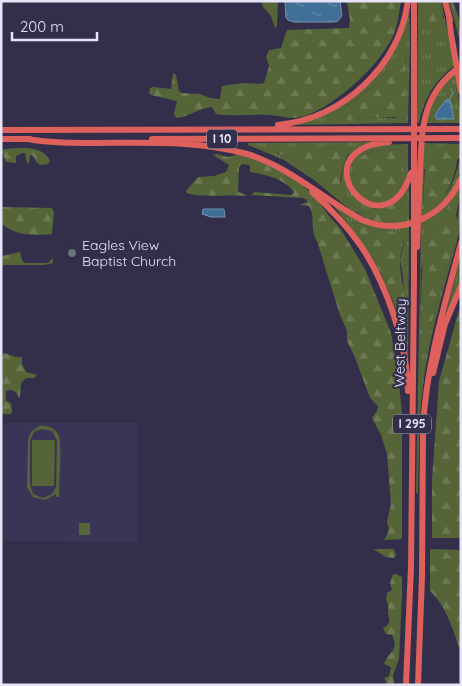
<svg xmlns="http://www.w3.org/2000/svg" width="462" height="686" font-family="Quicksand,sans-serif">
	<defs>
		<pattern id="grass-tufts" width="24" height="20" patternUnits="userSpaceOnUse" patternTransform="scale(1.25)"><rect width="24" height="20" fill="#556538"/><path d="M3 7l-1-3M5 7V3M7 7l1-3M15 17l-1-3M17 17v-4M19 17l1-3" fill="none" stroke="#6d7b55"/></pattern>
		<pattern id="forest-firs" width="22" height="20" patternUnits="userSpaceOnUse" patternTransform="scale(1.25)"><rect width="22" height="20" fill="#556538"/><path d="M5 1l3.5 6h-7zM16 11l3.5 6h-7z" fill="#6d7b55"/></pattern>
		<pattern id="water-ripples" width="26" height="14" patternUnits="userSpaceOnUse" patternTransform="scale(1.25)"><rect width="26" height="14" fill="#3f6f94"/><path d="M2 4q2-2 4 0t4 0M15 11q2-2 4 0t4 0" fill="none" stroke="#648aa9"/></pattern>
	</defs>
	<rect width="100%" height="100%" fill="#332f4a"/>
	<path fill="#3a3456" d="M1,423H138L137,542L1,541Z"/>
	<path fill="url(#grass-tufts)" fill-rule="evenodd" d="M418,1H423L421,19H444L439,1H441L455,65C434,82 425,96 419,123H417Z
		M449,1H453L459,19L461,45Z
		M409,9L410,39L408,123L291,125L332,109L381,68ZM405,52L406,68L396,118L378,117L350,119L335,113C352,103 370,91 383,75C391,65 392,59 405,52Z
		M456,72L461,123H425C430,102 442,86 456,72ZM450,100L454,119H437Z
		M374,142L360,148L346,173L361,201L392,204L402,196L409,185V222L403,224L371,221L353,212L314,180L284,160L248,145V143ZM346,148L349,154L344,163L341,182L326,186L299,164L274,151ZM345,199L357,209L371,215L374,208L387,207L401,201L403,205L398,211L376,221L357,213Z
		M423,143L461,144C461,153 462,163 460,172C456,194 438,206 421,218ZM460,158C454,182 449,199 426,211L423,203L424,169Z
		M408,144V175L403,188L388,202H368L352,188L349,174L352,163L357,155L377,145ZM389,149L401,150L403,151C402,164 405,176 399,188L353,175C357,152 369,151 389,149Z
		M461,183V195L434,222L421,269L420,340L427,339L454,245C458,230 456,215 461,200V223L458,237C445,286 429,335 423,386C418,422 419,457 418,493H416L421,223L434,216Z
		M327,197L356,218L409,226L408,366L401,334L359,239ZM356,221L374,230L402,232L404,242L400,260L403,276L404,317L396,311L378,267L354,223Z
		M461,255V280L445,317Z"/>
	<path fill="url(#forest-firs)" d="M261,1H278L277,26L275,28L271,16L263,7Z
		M347,1H401C399,11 398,22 395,31C384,62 335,107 304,116C292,120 282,116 270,115C252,114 234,117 216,114L212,107C198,108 190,117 176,118L174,114L177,101L151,95L149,93L150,88L153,87L171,89L173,73L176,75L179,91L182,93L200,94L210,98L220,99L222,86L243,83L259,84L264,83L269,66L266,57L269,50L281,48L287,30L349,28L350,20Z
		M423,1H439C443,17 447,21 433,33L424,29L421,19Z
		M405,52C406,67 408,105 401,117H378L339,120L336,119L335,113C353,103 371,90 384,74C390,66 394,54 405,52Z
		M426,147L456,148C462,163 445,210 426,211L423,203Z
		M346,148L350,149L344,163L339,186L333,189L326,186L299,164L273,150Z
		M6,149C21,148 43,145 50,161L48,164L40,165L37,163L33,156L30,155L29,163L27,164L25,153H22L16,156V163L6,162L1,150Z
		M389,149L401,150L403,151C402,161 405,173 402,183C394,203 368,201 356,188C347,158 364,151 389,149Z
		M217,154L228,157L238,154L272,165L296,179L316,198L329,216L340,228L365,269L391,333L398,372L402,413V539L384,540C388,533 390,530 387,522L391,504L387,454L381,435L372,418L377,411L378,406L370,398L354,355L347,341V331L339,312L317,241C309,229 316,217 309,206L299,205L307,202V200L303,198L251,195L254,192L292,195L294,192C283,178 267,175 250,172V165L242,164L239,167L238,192L247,195L245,196C230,194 199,198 187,193L186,191L198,177L214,176L226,172L229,165L213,155Z
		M459,195H461L456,214L458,229L454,245L427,339L424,344H421L420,340V321L424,230L425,225L434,222Z
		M345,199L357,209L371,215L372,214V209L387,207L401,201L403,205L399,209V218L398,221C378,227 357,214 343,201Z
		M1,207L52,208L54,212L52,234C35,236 15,236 1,223Z
		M356,221L374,230L402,232L404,235C404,243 401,250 400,259C399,276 409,302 403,319L399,316L378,267L354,223Z
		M20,252L22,260L25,263H48L53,258V263L44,265H1L2,256Z
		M461,303V538H432V480L439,381Z
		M4,353L16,357H22V364L26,372L37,375L34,378H26L21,383L20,397L19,398L16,392L11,390L6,391V401L11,403L12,411L11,414H1V354Z
		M373,549H394L396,555L394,558L386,557Z
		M430,549L461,550V654C454,632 447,607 430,591Z
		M393,574H396L402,577V595L399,659L393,675L394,685H388L384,678L389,676L391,667L384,664C388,652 400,651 392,635L386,634L383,628C391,623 390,621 388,613C388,607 389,605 386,600L387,593L392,590L390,583Z"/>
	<path fill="#556538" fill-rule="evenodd" d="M39,426C47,425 55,427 59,436C62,446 59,484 59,497H56V494L45,500L33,497L27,487L28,439L31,432ZM42,429L52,431L57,440L56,487L52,494L43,498L33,494L30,484V440L34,432Z
		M32,440H55L54,486H32Z
		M79,523H90V535H79Z"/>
	<path fill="url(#water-ripples)" stroke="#7192b1" d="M285,1H340L342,16L338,21L334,22H294L288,20L286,18Z
		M447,99L450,100L454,119H437L435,116L438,110Z
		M203,209H224L225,217H211L202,214Z"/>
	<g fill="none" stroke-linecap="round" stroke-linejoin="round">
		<path stroke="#7192b1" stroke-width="1" d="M449,100L453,93L451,89"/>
		<path stroke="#de605d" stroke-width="6" d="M445,1L450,20
			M449,17L451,34L461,91
			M278,125C343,118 399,67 408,1
			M1,130L461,129
			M1,139H30
			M28,139C48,143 71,143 92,143C143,143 197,140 247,154C290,167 323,199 362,220C402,236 443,218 461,179
			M152,139L461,138
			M389,142C381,143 374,143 366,147C312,171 386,249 411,173
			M312,192C330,208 347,226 361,246C387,285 407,344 408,391
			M417,247C418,222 419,198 420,173C422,129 421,94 461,66
			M433,373L445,324L461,286
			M406,685L411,567L414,281V1
			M418,685L422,576L423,428C426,365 445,304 461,243"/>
	</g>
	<circle fill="#6b7280" stroke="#332f4a" stroke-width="2" cx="72" cy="253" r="5"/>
	<g text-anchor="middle" stroke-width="4.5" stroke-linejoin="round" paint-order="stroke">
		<g fill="#332f4a" stroke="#b0aec2" stroke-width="1">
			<rect x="207" y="129.5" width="30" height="19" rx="4"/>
			<rect x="393" y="414.5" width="38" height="19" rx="4"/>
		</g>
		<g font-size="12" font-weight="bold" fill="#e6e4f6">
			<text x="222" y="143">I 10</text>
			<text x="412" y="428">I 295</text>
		</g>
		<g font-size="14" fill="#e6e4f6" stroke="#332f4a" text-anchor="start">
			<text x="82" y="250">Eagles View<tspan x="82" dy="16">Baptist Church</tspan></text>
		</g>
		<g font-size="14" fill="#e6e4f6" stroke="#332f4a">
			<text transform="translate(400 343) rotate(-89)" y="5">West Beltway</text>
		</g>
	</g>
	<rect width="462" height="686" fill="none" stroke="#e6e4f6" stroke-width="5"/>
	<path d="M12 32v8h85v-8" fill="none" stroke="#e6e4f6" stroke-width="2.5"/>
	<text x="20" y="32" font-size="15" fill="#e6e4f6" stroke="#332f4a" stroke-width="4" paint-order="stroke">200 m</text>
</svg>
